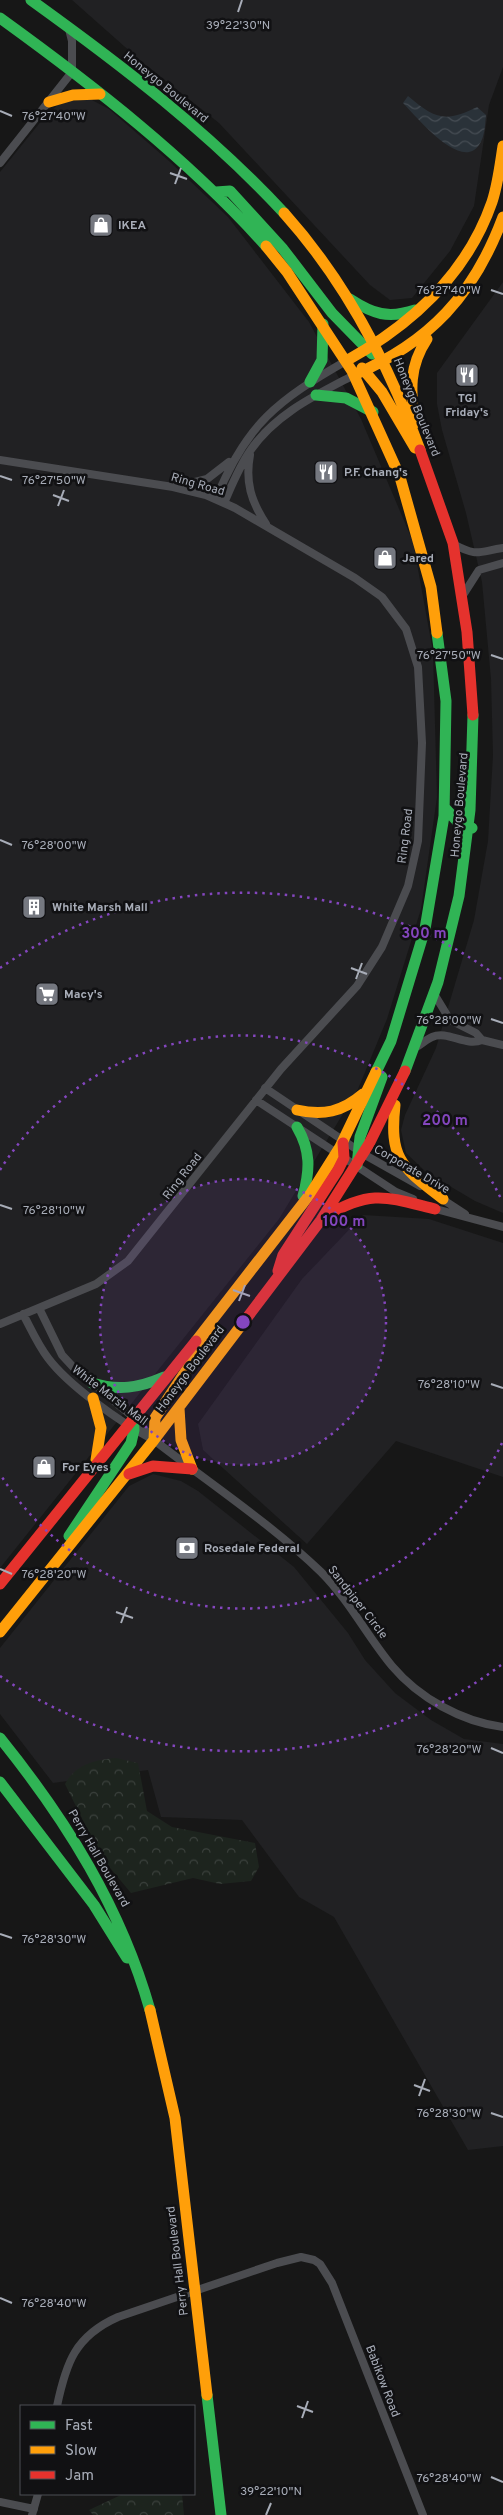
<svg xmlns="http://www.w3.org/2000/svg" width="503" height="2515" font-family="Overpass,sans-serif">
	<defs>
		<pattern id="forest-crowns" width="20" height="18" patternUnits="userSpaceOnUse" patternTransform="scale(1.25)"><rect width="20" height="18" fill="#1d241e"/><path d="M2 6a3 3 0 1 1 6 0M12 15a3 3 0 1 1 6 0" fill="none" stroke="#3b413d"/></pattern>
		<pattern id="water-waves" width="16" height="10" patternUnits="userSpaceOnUse" patternTransform="scale(1.25)"><rect width="16" height="10" fill="#2a3239"/><path d="M0 5q4-4 8 0t8 0" fill="none" stroke="#464d54"/></pattern>
	</defs>
	<rect width="100%" height="100%" fill="#171717"/>
	<path fill="#212123" d="M72,0H503V67L489,105L474,206L450,251L412,298L390,300L370,285L219,123L142,62Z
		M90,99L109,109L169,161L228,217L309,322L361,419L413,542L433,652L437,797L421,909L387,1019L358,1089L279,1219L0,1568V172L47,114L58,105L68,101Z
		M503,282V1213L475,1201L426,1172L406,1153L401,1130L405,1115L436,1048L474,920L488,841L493,755L491,679L482,582L466,513L442,430L437,404V373Z
		M363,1215L429,1219L503,1243V1477L396,1441L307,1544L203,1450L198,1424L302,1279Z
		M153,1474L181,1481L198,1491L294,1567L348,1633L365,1660L395,1693L431,1720L464,1739L503,1744V2146L468,2150L334,1917L299,1897L242,1820L161,1817L148,1770L53,1783L0,1714V1648L129,1486Z"/>
	<path fill="url(#forest-crowns)" d="M116,1758L138,1763L147,1811L172,1827L255,1843L259,1867L251,1881L220,1884L193,1878L131,1893L101,1857L65,1784C76,1764 95,1760 116,1758Z
		M123,2494H182L184,2515H93L89,2510Z"/>
	<path fill="url(#water-waves)" d="M408,96C435,119 445,123 477,107L486,115C485,124 485,137 479,145C461,172 416,116 403,103Z"/>
	<g fill="none" stroke-linecap="round" stroke-linejoin="round">
		<path stroke="#4b4c50" stroke-width="8" d="M0,163L72,72V41L69,29
			M250,455C245,482 251,501 266,524
			M0,460L173,487L206,495L235,508L355,578L382,597L406,629L418,667L422,743L418,841L408,886L382,947L357,986L281,1069L128,1261L96,1284L0,1324
			M175,487L207,479L229,462
			M216,499C246,424 278,400 346,361
			M224,503C232,485 239,467 250,451C275,414 316,395 354,375
			M453,544C478,557 477,552 503,548
			M463,595L479,570L503,563
			M436,997L450,1020L476,1033L482,1040L503,1045
			M418,1046C423,1043 427,1039 432,1037C448,1030 465,1047 482,1040
			M265,1088L365,1155L420,1186
			M256,1100L396,1192L413,1199
			M439,1197L465,1214
			M432,1208L503,1227
			M39,1308L62,1355L74,1368L133,1417L154,1440C209,1483 270,1523 321,1572C349,1600 367,1636 392,1666C419,1698 462,1722 503,1727
			M23,1314C31,1329 38,1345 48,1358C68,1385 120,1422 150,1438
			M57,2406C66,2363 75,2336 118,2317L277,2263L301,2257L314,2260L320,2264L332,2283L423,2515
			M0,2502L34,2509
			M32,2515L38,2494"/>
		<path stroke="#30b455" stroke-width="11" d="M31,0C120,64 209,132 284,213
			M0,18C94,86 188,159 266,246
			M216,192L230,191L283,249L332,313L372,354
			M350,299C373,314 388,319 415,310
			M310,382L322,360L323,324
			M316,395L346,398L373,412
			M445,808L457,821L472,828
			M405,1071L438,982L459,896L470,810L473,715
			M376,1072L391,1041L425,929L444,816L446,701L437,633
			M297,1127C311,1151 310,1170 303,1196
			M357,1165L360,1137L382,1077
			M92,1383C118,1391 139,1388 164,1377
			M69,1536L131,1443L134,1430L133,1417
			M0,1738C67,1821 121,1908 150,2010
			M0,1782L94,1905L127,1958
			M207,2395L221,2515"/>
		<path stroke="#ff9f0a" stroke-width="11" d="M49,102L73,95L100,94
			M284,213C345,281 389,365 420,450
			M266,246L287,272L352,371L400,477L431,587L437,633
			M346,361C411,325 467,274 492,202C498,184 500,165 503,146
			M362,368L382,392L415,448
			M354,375C430,342 474,295 503,217
			M415,423C410,391 409,366 427,339
			M395,1105C389,1160 402,1167 443,1199
			M297,1110C323,1116 342,1112 363,1094
			M196,1341L311,1193L340,1147L376,1072
			M93,1398L101,1428L96,1460
			M179,1408L181,1440L192,1469
			M154,1440L155,1418L214,1328
			M0,1632L154,1440L246,1319
			M150,2010L175,2118L207,2395"/>
		<path stroke="#e5322d" stroke-width="11" d="M420,450L453,543L467,632L473,715
			M326,1216C371,1189 387,1197 435,1209
			M278,1271L283,1255L338,1170L344,1158L343,1143
			M246,1319L321,1220L369,1144L405,1071
			M129,1474L153,1466L192,1469
			M0,1584L196,1341"/>
	</g>
	<path fill="none" stroke="#a8adb8" stroke-width="2" d="M238,12L242,0M0,111L12,116M170,173L187,179M175,184L181,168M491,290L503,294M0,476L12,480M53,495L69,501M58,506L64,490M491,655L503,659M0,840L12,845M351,968L367,974M356,979L362,963M491,1019L503,1023M0,1205L12,1209M233,1290L250,1296M239,1301L245,1285M491,1384L503,1388M0,1569L12,1574M116,1612L133,1618M121,1623L127,1607M491,1748L503,1753M0,1934L12,1938M414,2085L430,2091M419,2096L425,2079M491,2113L503,2117M0,2298L12,2303M297,2406L313,2412M302,2418L308,2401M491,2477L503,2482M266,2515L271,2503"/>
	<circle cx="243" cy="1322" r="143" fill="#8446be" fill-opacity=".12"/>
	<g fill="none" stroke="#8446be" stroke-width="2.5" stroke-dasharray="2.5 5">
		<circle cx="243" cy="1322" r="143"/>
		<path d="M502 1443A286 286 0 0 1 0 1474M0 1170A286 286 0 0 1 502 1201"/>
		<path d="M501 1665A429 429 0 0 1 0 1676M0 968A429 429 0 0 1 501 979"/>
	</g>
	<defs>
		<g id="shop-square" transform="scale(1.25)"><rect x="-9" y="-9" width="18" height="18" rx="4" fill="#757880" stroke="#111113"/><path d="M-5-2.5h2.3a2.7 3.5 0 0 1 5.4 0H5L5.5 6h-11ZM-1.5-2.5h3a1.5 2.3 0 0 0-3 0Z" fill="#fff"/></g>
		<g id="restaurant-square" transform="scale(1.25)"><rect x="-9" y="-9" width="18" height="18" rx="4" fill="#757880" stroke="#111113"/><path d="M-5-6h1v4h1v-4h1v4h1v-4h1v5L-1.5 .5V6h-2V.5L-5-1ZM5-6V6H3V1.5H1.5Q1.5-4 5-6Z" fill="#fff"/></g>
		<g id="building-square" transform="scale(1.25)"><rect x="-9" y="-9" width="18" height="18" rx="4" fill="#757880" stroke="#111113"/><path d="M-4-6H4V6H1V3H-1V6H-4ZM-2.5-4.3h1.7v1.8h-1.7ZM.8-4.3h1.7v1.8H.8ZM-2.5-1h1.7V.8h-1.7ZM.8-1h1.7V.8H.8Z" fill="#fff"/></g>
		<g id="supermarket-square" transform="scale(1.25)"><rect x="-9" y="-9" width="18" height="18" rx="4" fill="#757880" stroke="#111113"/><path d="M-6-5.5h2.5l.6 2H6L4.5 2H-2.5L-4.4-4H-6ZM-1.5 3.2a1.3 1.3 0 1 0 .1 0ZM3 3.2a1.3 1.3 0 1 0 .1 0Z" fill="#fff"/></g>
		<g id="bank-square" transform="scale(1.25)"><rect x="-9" y="-9" width="18" height="18" rx="4" fill="#757880" stroke="#111113"/><path d="M-6-4H6V4H-6ZM0-2.3a2.3 2.3 0 1 0 0 4.6a2.3 2.3 0 1 0 0-4.6Z" fill="#fff"/></g>
	</defs>
	<g fill-rule="evenodd">
		<use href="#shop-square" x="101" y="225"/>
		<use href="#restaurant-square" x="467" y="375"/>
		<use href="#restaurant-square" x="326" y="472"/>
		<use href="#shop-square" x="385" y="558"/>
		<use href="#building-square" x="34" y="907"/>
		<use href="#supermarket-square" x="47" y="994"/>
		<use href="#shop-square" x="44" y="1467"/>
		<use href="#bank-square" x="187" y="1548"/>
	</g>
	<g text-anchor="middle" stroke-width="5" stroke-linejoin="round" paint-order="stroke">
		<g font-size="12" fill="#a8adb8" stroke="#111113">
			<text transform="translate(166 87) rotate(39)" y="4">Honeygo Boulevard</text>
			<text transform="translate(417 407) rotate(68)" y="4">Honeygo Boulevard</text>
			<text transform="translate(198 484) rotate(16)" y="4">Ring Road</text>
			<text transform="translate(459 805) rotate(-85)" y="4">Honeygo Boulevard</text>
			<text transform="translate(405 836) rotate(-83)" y="4">Ring Road</text>
			<text transform="translate(412 1169) rotate(30)" y="4">Corporate Drive</text>
			<text transform="translate(182 1176) rotate(-52)" y="4">Ring Road</text>
			<text transform="translate(190 1369) rotate(-53)" y="4">Honeygo Boulevard</text>
			<text transform="translate(110 1395) rotate(37)" y="4">White Marsh Mall</text>
			<text transform="translate(358 1602) rotate(52)" y="4">Sandpiper Circle</text>
			<text transform="translate(99 1858) rotate(60)" y="4">Perry Hall Boulevard</text>
			<text transform="translate(177 2261) rotate(-97)" y="4">Perry Hall Boulevard</text>
			<text transform="translate(383 2381) rotate(69)" y="4">Babikow Road</text>
		</g>
		<g font-size="12" font-weight="bold" fill="#a8adb8" stroke="#111113" text-anchor="start">
			<text x="118" y="229">IKEA</text>
			<text x="467" y="402" text-anchor="middle">TGI<tspan x="467" dy="14">Friday's</tspan></text>
			<text x="344" y="476">P.F. Chang's</text>
			<text x="402" y="562">Jared</text>
			<text x="52" y="911">White Marsh Mall</text>
			<text x="64" y="998">Macy's</text>
			<text x="62" y="1471">For Eyes</text>
			<text x="204" y="1552">Rosedale Federal</text>
		</g>
	</g>
	<g font-size="12" text-anchor="middle" fill="#a8adb8" stroke="#111113" stroke-width="5" stroke-linejoin="round" paint-order="stroke">
		<text x="238" y="29">39°22'30"N</text>
		<text x="54" y="120">76°27'40"W</text>
		<text x="449" y="294">76°27'40"W</text>
		<text x="54" y="484">76°27'50"W</text>
		<text x="449" y="659">76°27'50"W</text>
		<text x="54" y="849">76°28'00"W</text>
		<text x="449" y="1024">76°28'00"W</text>
		<text x="54" y="1214">76°28'10"W</text>
		<text x="449" y="1388">76°28'10"W</text>
		<text x="54" y="1578">76°28'20"W</text>
		<text x="449" y="1753">76°28'20"W</text>
		<text x="54" y="1943">76°28'30"W</text>
		<text x="449" y="2117">76°28'30"W</text>
		<text x="54" y="2307">76°28'40"W</text>
		<text x="449" y="2482">76°28'40"W</text>
		<text x="271" y="2495">39°22'10"N</text>
	</g>
	<circle cx="243" cy="1322" r="8" fill="#8446be" stroke="#111113" stroke-width="2.5"/>
	<g font-size="15" text-anchor="middle" font-weight="bold" fill="#8446be" stroke="#111113" stroke-width="5" stroke-linejoin="round" paint-order="stroke">
		<text x="424" y="938">300 m</text>
		<text x="445" y="1125">200 m</text>
		<text x="344" y="1226">100 m</text>
	</g>
	<rect x="20" y="2405" width="175" height="90" fill="#111113" stroke="#4d4f55"/>
	<rect x="30" y="2421" width="25" height="8" fill="#30b455" stroke="#4d4f55"/>
	<text x="65" y="2430" font-size="15" fill="#a8adb8">Fast</text>
	<rect x="30" y="2446" width="25" height="8" fill="#ff9f0a" stroke="#4d4f55"/>
	<text x="65" y="2455" font-size="15" fill="#a8adb8">Slow</text>
	<rect x="30" y="2471" width="25" height="8" fill="#e5322d" stroke="#4d4f55"/>
	<text x="65" y="2480" font-size="15" fill="#a8adb8">Jam</text>
</svg>
